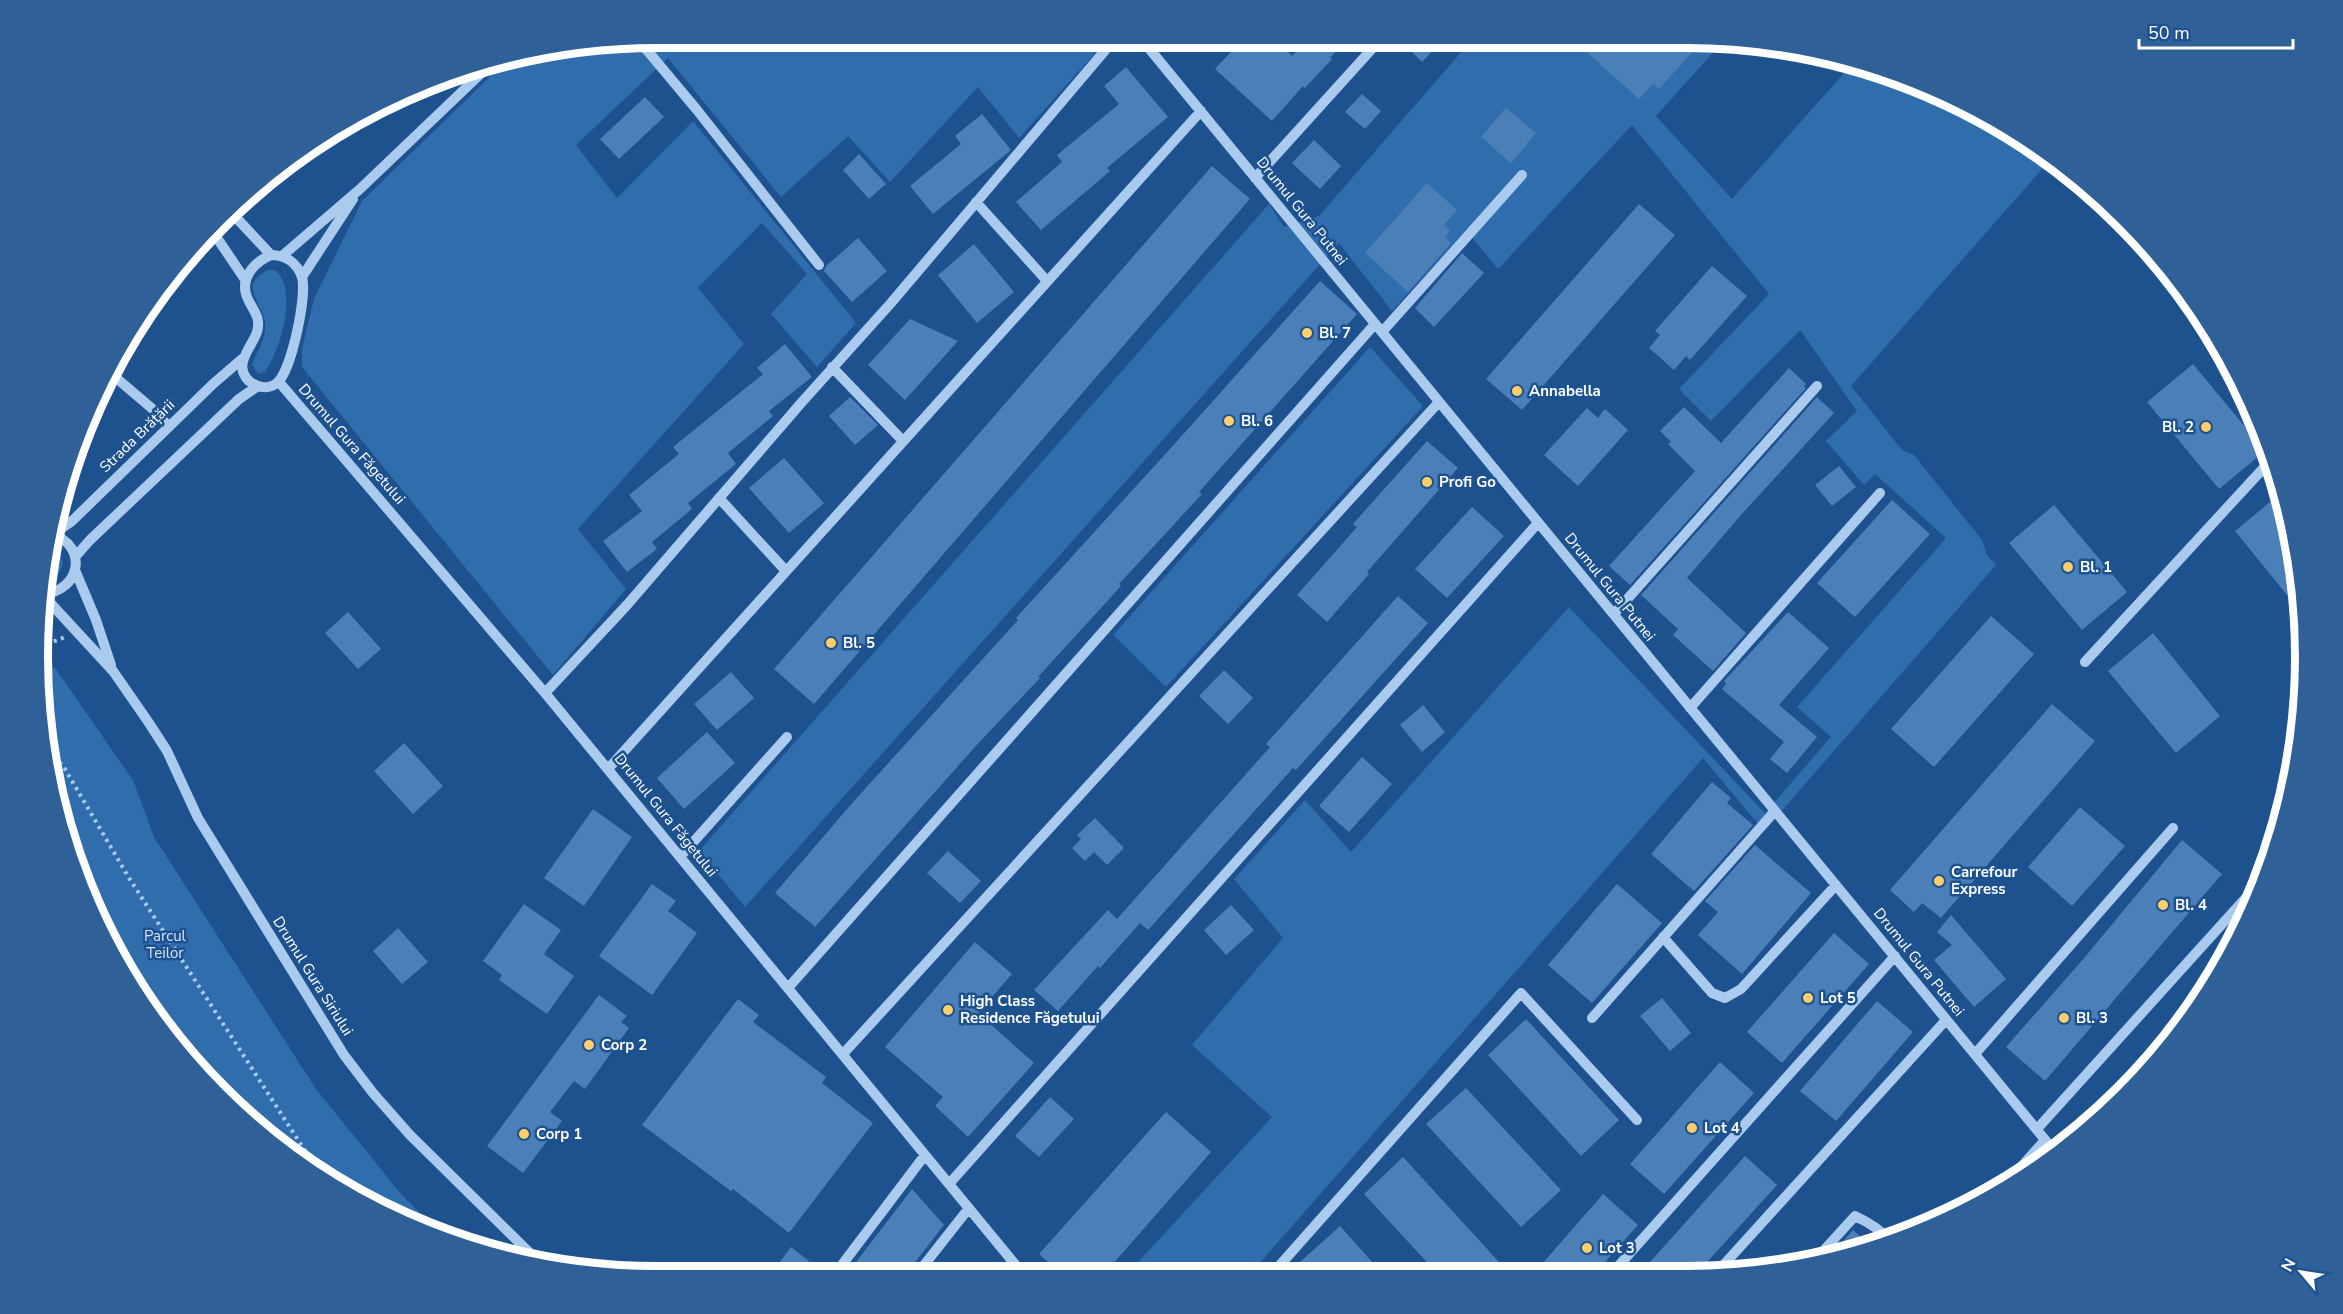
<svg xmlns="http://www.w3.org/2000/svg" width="2343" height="1314" font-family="'Nunito Sans',sans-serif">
	<rect width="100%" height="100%" fill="#1d528f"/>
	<path fill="#306dad" d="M1725,39L1656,116L1732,199L1854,62L1996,121L2050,160L1851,386L1902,450L1914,455L1982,540L1987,555L1996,565L1764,831L1703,758L1251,1273H1128L1272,1117L1192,1045L1283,938L1234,879L1305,800L1351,852L1569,607L1765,813L1831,737L1797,707L1946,538L1875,474L1864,485L1826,441L1857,411L1800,330L1711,421L1679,389L1769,294L1632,125L1498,269L1466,230L1392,311L1339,243L745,907L699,851L1269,204L1284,227L1319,216L1463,50L1454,40Z
		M1106,41L1019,138L978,87L890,182L848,136L781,197L668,58L576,145L617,198L693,121L856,323L817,367L771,314L807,274L762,223L698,288L744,344L578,529L626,589L553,675L302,367V349L314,299L362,201L509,58L576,43L876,42L879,45L882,42Z
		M268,270H275C299,290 280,351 265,372L258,374L252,364C257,351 267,338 265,323C263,303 237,285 268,270Z
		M1370,347L1423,406L1166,687L1113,635Z
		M49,546C63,551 67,566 56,577L43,581Z
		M40,667L55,668L133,780L154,837L316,1089L401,1194L444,1237L347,1193L249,1123L191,1065L121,967L85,894L49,778L39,697Z"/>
	<path fill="#4a7fb8" d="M1572,39H1704L1659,89L1653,84L1639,99Z
		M1276,40L1292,56L1307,40H1346L1330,58L1332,59L1305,88L1303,86L1272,121L1215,69L1241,41Z
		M1400,40H1443L1422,62Z
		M1126,67L1168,117L1107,168L1110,171L1041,230L1016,202L1062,162L1057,155L1119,104L1104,86Z
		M1362,94L1381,111L1365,129L1345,112Z
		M645,97L664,117L619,159L600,139Z
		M1506,108L1536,133L1511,163L1481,137Z
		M982,114L1011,150L933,214L910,186L961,144L955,136Z
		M1314,140L1341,166L1320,189L1292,163Z
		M859,154L886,184L869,199L843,170Z
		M1212,166L1250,199L814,704L774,669Z
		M1427,183L1457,210L1444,225L1450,231L1445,237L1451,243L1408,292L1365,253Z
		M1639,204L1675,235L1522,410L1486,379Z
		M858,238L887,271L852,302L824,271L826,266Z
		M974,244L1014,292L977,323L938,275Z
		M1462,253L1484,273L1434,327L1415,308Z
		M1712,266L1747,296L1690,360L1686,356L1674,370L1649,348L1660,335L1655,331Z
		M1320,281L1357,314L1199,492L1202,494L1119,584L1121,586L1038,677L1040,678L974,748L815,927L775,893L854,801L1018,620L1016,618L1179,439Z
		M910,319L958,341L905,400L868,365Z
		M785,344L812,377L769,411L773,416L728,453L736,464L688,503L692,509L652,542L657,549L627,572L603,541L642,511L629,495L679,454L673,447L763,374L757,368Z
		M2193,364L2265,451L2219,489L2147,402Z
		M1789,368L1806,384L1804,386L1806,388L1630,585L1609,566L1695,471L1668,444L1671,442L1660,431L1684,407L1721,443Z
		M850,397L878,425L855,445L829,416Z
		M1817,397L1834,413L1741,515L1687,578L1746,633L1713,671L1673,635L1678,629L1641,595Z
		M1587,408L1598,418L1605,409L1628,430L1578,486L1544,455Z
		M1427,441L1458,468L1367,572L1369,574L1327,622L1297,595L1357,527L1353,524Z
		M784,458L824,503L789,533L749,488Z
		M1839,466L1856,487L1832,506L1815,485Z
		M2282,492L2284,497L2304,616L2235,531Z
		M1892,500L1930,534L1855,617L1817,583Z
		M2054,505L2127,592L2082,630L2009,543Z
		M1472,507L1504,536L1447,598L1415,569Z
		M1398,596L1428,623L1296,770L1293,768L1148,930L1140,923L1100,968L1098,966L1058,1011L1034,990L1108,910L1117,919L1270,747L1266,744Z
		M348,612L381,649L358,669L325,633Z
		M1788,612L1829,648L1779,705L1817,737L1787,773L1770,759L1784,742L1722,689L1726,684L1724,681Z
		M1991,616L2034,654L1934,767L1891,729Z
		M2153,633L2220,716L2176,753L2108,671Z
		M1224,670L1253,698L1228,724L1199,696Z
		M731,672L754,698L717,730L694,704Z
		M2052,704L2095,741L1941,918L1922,903L1914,912L1890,890Z
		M1423,705L1445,732L1422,752L1400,725Z
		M707,732L735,763L684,809L657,778Z
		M404,743L443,786L413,814L374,771Z
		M1362,757L1392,784L1349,832L1319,806Z
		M1712,782L1731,798L1727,803L1753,825L1694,891L1651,854Z
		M2080,807L2125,846L2072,906L2028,867Z
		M593,809L632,837L584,906L544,878Z
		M1095,818L1124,848L1107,865L1094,852L1085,861L1072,848L1081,839L1077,835Z
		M2182,840L2222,874L2045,1081L2006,1047L2085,957Z
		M1755,845L1811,893L1742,974L1698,935L1718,912L1705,901Z
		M948,851L981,881L960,903L927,873Z
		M652,884L676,901L668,911L697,933L652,995L599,956Z
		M1617,884L1662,923L1592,1003L1548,965Z
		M524,904L561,930L544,954L574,976L547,1014L499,980L502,975L483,961Z
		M1231,905L1254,930L1226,955L1204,930Z
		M1951,915L2006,979L1974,1007L1934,960L1952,945L1937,932Z
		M398,928L428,962L402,984L373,951Z
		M1834,933L1869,964L1782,1063L1747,1032Z
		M975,942L1012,974L978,1013L1034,1063L968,1137L935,1106L943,1097L885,1047Z
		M599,995L627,1016L621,1022L629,1028L585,1089L574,1081L550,1112L562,1121L523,1173L487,1146Z
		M1662,998L1691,1033L1670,1051L1640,1016Z
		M738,999L759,1015L753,1022L826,1077L822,1083L873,1123L789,1233L733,1189L731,1191L642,1125Z
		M1877,1001L1913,1032L1836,1121L1800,1091Z
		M1526,1019L1619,1120L1581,1156L1488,1055Z
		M1720,1062L1754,1093L1664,1194L1630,1164Z
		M1466,1088L1561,1190L1521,1227L1426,1124Z
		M1050,1097L1074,1119L1039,1157L1015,1136Z
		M1166,1112L1211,1152L1104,1274H1061L1039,1254Z
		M1745,1156L1777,1185L1699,1271L1641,1272Z
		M1403,1157L1499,1262L1488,1272H1436L1364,1194Z
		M912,1189L944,1225L906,1274H847Z
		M1603,1194L1638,1225L1596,1272H1535Z
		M1340,1226L1382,1273H1309L1300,1262Z
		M1853,1230L1872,1247L1830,1256Z
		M791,1247L809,1261L799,1275H770Z"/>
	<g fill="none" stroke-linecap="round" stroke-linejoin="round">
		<path stroke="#abcbee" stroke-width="4" stroke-dasharray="3 4.5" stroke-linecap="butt" d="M40,647L65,637
			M45,745L65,769L129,878L320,1174"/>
		<path stroke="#abcbee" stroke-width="10" d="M1143,41L2055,1152
			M641,43L697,110L819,265
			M1255,178L1380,40
			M976,202L1047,281
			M229,210L271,255
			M211,229L246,281
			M271,255C286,255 297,263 302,277C307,296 292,368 278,382C270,390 257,388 249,381C232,365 252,347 257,332C262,315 250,308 246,294C241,276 256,261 271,255Z
			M282,256L360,189L493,62
			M302,277L353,199
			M1382,332L1522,175
			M832,367L903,441
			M108,371L155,411L169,427
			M279,382L545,693L1023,1274
			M719,498L786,571
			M53,534L72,521L213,384L242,359
			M75,557L90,540L239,399L258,386
			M75,570L96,620L111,665
			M42,594L113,671L149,723L167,751L198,818L344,1055L373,1093L410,1135L536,1259
			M42,594C81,592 89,545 51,534
			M1614,614L1817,386
			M2085,662L2271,460
			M545,693L627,605L802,402L891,303L1113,41
			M1690,708L1880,493
			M608,769L1201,111
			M680,857L787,737
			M1663,937L1712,993L1725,998L1741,989L1836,885
			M788,988L1375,324
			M1592,1018L1775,811
			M843,1054L1439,402
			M1975,1054L2173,828
			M2037,1129L2252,891
			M949,1184L1538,523
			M2006,1184L2045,1140
			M1815,1260L1855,1216C1868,1222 1881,1230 1890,1241
			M1718,1271L1946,1020
			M1613,1272L1895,956
			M1273,1273L1521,993L1637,1120
			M835,1274L925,1155
			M917,1274L969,1208"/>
	</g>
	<g fill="#fdce6a" stroke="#1d528f" stroke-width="2">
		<circle cx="1307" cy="333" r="6"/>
		<circle cx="1517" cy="391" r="6"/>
		<circle cx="1229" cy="421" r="6"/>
		<circle cx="2206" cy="427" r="6"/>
		<circle cx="1427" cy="482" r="6"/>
		<circle cx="2068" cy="567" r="6"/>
		<circle cx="831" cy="643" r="6"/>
		<circle cx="1939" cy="881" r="6"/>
		<circle cx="2163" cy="905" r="6"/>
		<circle cx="1808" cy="998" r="6"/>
		<circle cx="948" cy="1010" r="6"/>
		<circle cx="2064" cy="1018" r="6"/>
		<circle cx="589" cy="1045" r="6"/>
		<circle cx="1692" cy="1128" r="6"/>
		<circle cx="524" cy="1134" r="6"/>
		<circle cx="1587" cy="1248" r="6"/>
	</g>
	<g text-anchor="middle" stroke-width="5" stroke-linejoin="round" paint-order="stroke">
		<g font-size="15" fill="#fff" stroke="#1d528f">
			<text transform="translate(1302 211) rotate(51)" y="5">Drumul Gura Putnei</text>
			<text transform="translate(137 436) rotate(-44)" y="5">Strada Brățării</text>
			<text transform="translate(352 444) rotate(49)" y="5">Drumul Gura Făgetului</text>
			<text transform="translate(1610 587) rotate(51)" y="5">Drumul Gura Putnei</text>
			<text transform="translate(666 815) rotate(51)" y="5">Drumul Gura Făgetului</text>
			<text transform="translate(1919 962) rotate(51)" y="5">Drumul Gura Putnei</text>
			<text transform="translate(313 976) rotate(58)" y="5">Drumul Gura Siriului</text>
		</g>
		<g font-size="15" font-weight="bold" fill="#fff" stroke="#1d528f" text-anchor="start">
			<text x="1319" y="338">Bl. 7</text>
			<text x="1529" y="396">Annabella</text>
			<text x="1241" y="426">Bl. 6</text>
			<text x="2194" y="432" text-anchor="end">Bl. 2</text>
			<text x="1439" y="487">Profi Go</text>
			<text x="2080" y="572">Bl. 1</text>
			<text x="843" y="648">Bl. 5</text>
			<text x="1951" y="877">Carrefour<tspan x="1951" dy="17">Express</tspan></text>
			<text x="2175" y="910">Bl. 4</text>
			<text x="1820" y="1003">Lot 5</text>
			<text x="960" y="1006">High Class<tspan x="960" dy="17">Residence Făgetului</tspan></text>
			<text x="2076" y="1023">Bl. 3</text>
			<text x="601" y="1050">Corp 2</text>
			<text x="1704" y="1133">Lot 4</text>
			<text x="536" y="1139">Corp 1</text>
			<text x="1599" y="1253">Lot 3</text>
		</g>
		<g font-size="15" fill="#d1e5fa" stroke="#1d528f">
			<text x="165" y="941">Parcul<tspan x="165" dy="17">Teilor</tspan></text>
		</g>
	</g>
	<path d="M0 0H2343V1314H0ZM657 48H1686A609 609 0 0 1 2295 657V657A609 609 0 0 1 1686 1266H657A609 609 0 0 1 48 657V657A609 609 0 0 1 657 48Z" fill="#2f6098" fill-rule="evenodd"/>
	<path fill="none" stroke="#fff" stroke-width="8" d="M657 48H1686A609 609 0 0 1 2295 657V657A609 609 0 0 1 1686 1266H657A609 609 0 0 1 48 657V657A609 609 0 0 1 657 48Z"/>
	<g transform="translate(2301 1272) rotate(299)" stroke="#1d528f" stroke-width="4.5" paint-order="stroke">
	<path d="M0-4.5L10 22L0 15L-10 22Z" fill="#ffffff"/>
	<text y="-9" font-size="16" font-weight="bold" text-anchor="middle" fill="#ffffff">N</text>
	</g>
	<path d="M2139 39v9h154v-9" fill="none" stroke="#ffffff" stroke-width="3"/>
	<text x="2148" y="39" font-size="18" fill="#ffffff" stroke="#1d528f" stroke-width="4.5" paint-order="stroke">50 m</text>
</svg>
